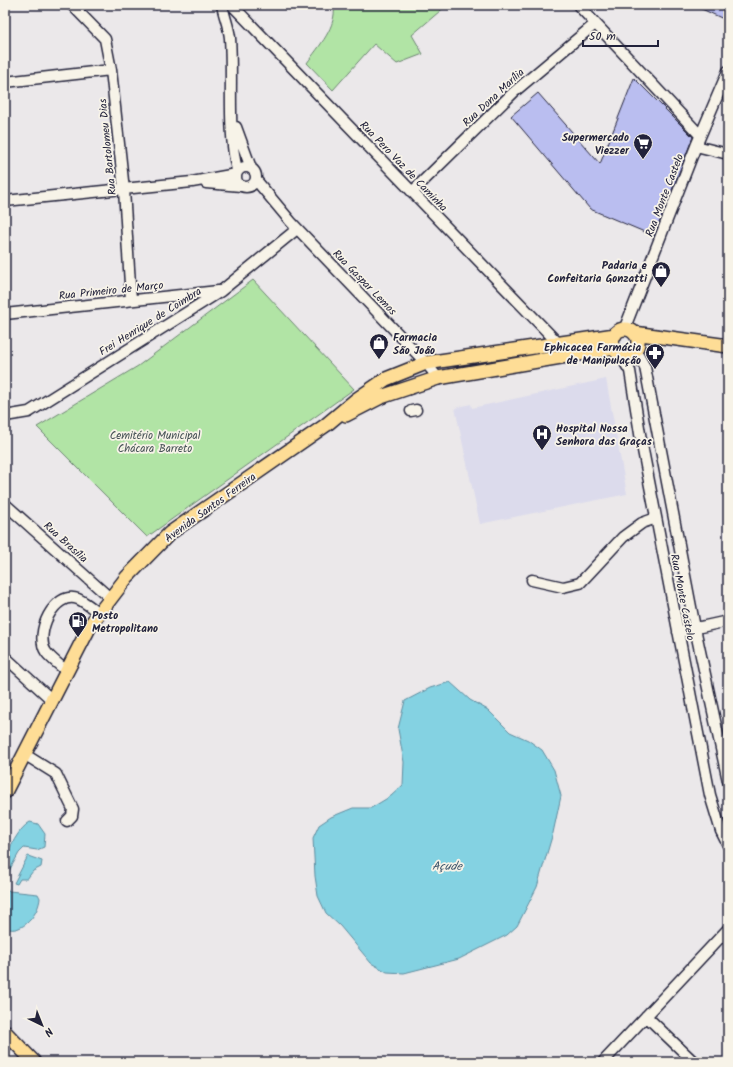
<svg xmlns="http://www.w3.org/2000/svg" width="733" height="1067" font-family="Kalam,sans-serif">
	<rect width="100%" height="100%" fill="#ebe8ea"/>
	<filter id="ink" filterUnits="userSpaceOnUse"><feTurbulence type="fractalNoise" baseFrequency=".025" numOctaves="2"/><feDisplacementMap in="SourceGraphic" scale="8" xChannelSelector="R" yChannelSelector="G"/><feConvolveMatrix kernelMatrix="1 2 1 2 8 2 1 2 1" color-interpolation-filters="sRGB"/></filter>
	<g filter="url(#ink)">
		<path fill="#dcdbec" d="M606,379L627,494L480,524L455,408L471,404L472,408Z"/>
		<path fill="#b1e4a5" stroke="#6a8370" d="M334,5H447L412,35L423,54L397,64L374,44L333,90L307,63C319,46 337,27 334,5Z
			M253,280L354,389L147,537L37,427L138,366Z"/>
		<path fill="#84d2e2" stroke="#5d8c9f" d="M450,682L470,700L488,710L510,732L528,740L542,750L554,770L561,796L553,833L537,887L517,926L507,935L459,959L404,973L387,972L371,963L340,926L326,913L318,896L315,876L313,838L319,825L331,817L353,808H371L391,796L403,785L404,762L398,729L405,701L430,688Z
			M30,822L38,824L45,834L44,847L37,850L24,848L19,853L5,878C5,873 4,867 5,862C8,849 19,828 30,822Z
			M28,856L42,861L41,867L33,871L27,879H20L17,884L14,883Z
			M5,886L9,891L38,894L40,898C39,913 23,935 5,928Z"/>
		<path fill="#babef0" stroke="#22223b" d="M693,5H728V21Z
			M634,78L693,137L654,236L590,209L511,116L538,93L600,164Z"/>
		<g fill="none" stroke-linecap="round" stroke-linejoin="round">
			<g stroke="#22223b" stroke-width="13">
				<path id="minor" d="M72,5L105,39L111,70L124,190L131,300
					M222,5C224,16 229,27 230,38C233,82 227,127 237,170
					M232,5L558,343
					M578,5L700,135
					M5,82L111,70
					M236,127L251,168
					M696,146L728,154
					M236 177a10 10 0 1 1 20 0a10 10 0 1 1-20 0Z
					M256,180L291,222L426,363L438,378
					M206,183L241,186
					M412,192L514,92L595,24
					M5,201L192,182L236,174
					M5,314L218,291
					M624,330L696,146L728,71
					M635,350L645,367L695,628L728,781
					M619,353L630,371L641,440L710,795L721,831L728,845
					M411,411L416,410
					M5,416L29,412L221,291L297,229
					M5,504L110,598
					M532,580L563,587L580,583L623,537L642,523L656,518
					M678,632L728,621
					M5,657L52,700
					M66,671C60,665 51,659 46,652C34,634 54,590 78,599C85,602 92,608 99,613
					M24,754L56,774L73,809L72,816L67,821
					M646,1016L694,1062
					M603,1062L728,929"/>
			</g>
			<g stroke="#22223b" stroke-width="16">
				<path id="major" d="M612 342a13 13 0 1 1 26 0a13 13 0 1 1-26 0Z
					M634,333L728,346
					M346,415L381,397L438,378L614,348
					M5,792L91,624L127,577L170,533L326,425L357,399L386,379L426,363L615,335
					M5,1032L34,1062"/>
			</g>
			<use href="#minor" stroke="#f7f3e8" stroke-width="10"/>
			<use href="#major" stroke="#fedd96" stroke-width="13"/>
		</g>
	</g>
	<defs>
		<g id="supermarket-pin" transform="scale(1)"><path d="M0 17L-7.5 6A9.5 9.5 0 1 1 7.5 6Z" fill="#22223b" stroke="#f7f3e8"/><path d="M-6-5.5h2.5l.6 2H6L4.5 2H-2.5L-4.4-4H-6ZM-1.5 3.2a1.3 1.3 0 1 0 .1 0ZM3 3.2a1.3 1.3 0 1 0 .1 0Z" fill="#fff"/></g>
		<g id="shop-pin" transform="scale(1)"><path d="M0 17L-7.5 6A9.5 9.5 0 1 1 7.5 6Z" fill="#22223b" stroke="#f7f3e8"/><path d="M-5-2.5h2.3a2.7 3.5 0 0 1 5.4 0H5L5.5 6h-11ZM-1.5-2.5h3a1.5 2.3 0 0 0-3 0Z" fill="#fff"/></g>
		<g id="pharmacy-pin" transform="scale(1)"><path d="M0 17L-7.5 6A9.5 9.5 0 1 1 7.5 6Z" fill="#22223b" stroke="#f7f3e8"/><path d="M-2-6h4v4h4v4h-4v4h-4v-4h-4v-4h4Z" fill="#fff"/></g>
		<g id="hospital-pin" transform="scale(1)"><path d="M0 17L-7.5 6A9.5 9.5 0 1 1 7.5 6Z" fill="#22223b" stroke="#f7f3e8"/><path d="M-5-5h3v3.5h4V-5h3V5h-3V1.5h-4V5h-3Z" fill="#fff"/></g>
		<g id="fuel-pin" transform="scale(1)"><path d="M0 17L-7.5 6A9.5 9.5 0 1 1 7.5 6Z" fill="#22223b" stroke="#f7f3e8"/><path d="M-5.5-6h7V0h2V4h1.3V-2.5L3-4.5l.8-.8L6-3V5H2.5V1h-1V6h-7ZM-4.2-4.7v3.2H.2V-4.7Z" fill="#fff"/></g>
	</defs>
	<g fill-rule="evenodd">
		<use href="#supermarket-pin" x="643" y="143"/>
		<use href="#shop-pin" x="661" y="271"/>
		<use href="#shop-pin" x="379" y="343"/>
		<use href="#pharmacy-pin" x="655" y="353"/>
		<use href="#hospital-pin" x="542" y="434"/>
		<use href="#fuel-pin" x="78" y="621"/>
	</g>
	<g text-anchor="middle" stroke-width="3.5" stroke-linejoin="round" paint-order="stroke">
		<g font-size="11" fill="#22223b" stroke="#f7f3e8">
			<text transform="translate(493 97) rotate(-43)" y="4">Rua Dona Marília</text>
			<text transform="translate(107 147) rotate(-96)" y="4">Rua Bartolomeu Dias</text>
			<text transform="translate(404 166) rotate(46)" y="4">Rua Pero Vaz de Caminha</text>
			<text transform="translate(664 195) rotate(-69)" y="4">Rua Monte Castelo</text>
			<text transform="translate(365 282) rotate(46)" y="4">Rua Gaspar Lemos</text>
			<text transform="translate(111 290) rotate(-6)" y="4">Rua Primeiro de Março</text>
			<text transform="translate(150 321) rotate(-32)" y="4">Frei Henrique de Coimbra</text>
			<text transform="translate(210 507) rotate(-36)" y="4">Avenida Santos Ferreira</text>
			<text transform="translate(66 542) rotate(42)" y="4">Rua Brasília</text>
			<text transform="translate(683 597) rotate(79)" y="4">Rua Monte Castelo</text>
		</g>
		<g font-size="11" font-weight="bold" fill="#22223b" stroke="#f7f3e8" text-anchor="end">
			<text x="629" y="141">Supermercado<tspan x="629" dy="13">Viezzer</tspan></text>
			<text x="647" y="269">Padaria e<tspan x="647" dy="13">Confeitaria Gonzatti</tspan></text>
			<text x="393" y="341" text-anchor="start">Farmacia<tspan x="393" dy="13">São João</tspan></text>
			<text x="641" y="351">Ephicacea Farmácia<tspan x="641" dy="13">de Manipulação</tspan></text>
			<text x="556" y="432" text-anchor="start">Hospital Nossa<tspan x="556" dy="13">Senhora das Graças</tspan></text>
			<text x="92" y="619" text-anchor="start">Posto<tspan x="92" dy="13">Metropolitano</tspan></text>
		</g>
		<g font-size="11" fill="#465256" stroke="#f7f3e8">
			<text x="155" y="439">Cemitério Municipal<tspan x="155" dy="13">Chácara Barreto</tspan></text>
		</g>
		<g font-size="12" font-style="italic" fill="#3f576d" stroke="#f7f3e8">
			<text x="447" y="870">Açude</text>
		</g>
	</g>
	<rect width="733" height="1067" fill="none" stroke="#f7f3e8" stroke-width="20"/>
	<rect x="10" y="10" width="713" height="1047" fill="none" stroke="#22223b" stroke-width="1.5" filter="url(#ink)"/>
	<g transform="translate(42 1025) rotate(137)" stroke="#f7f3e8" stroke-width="3" paint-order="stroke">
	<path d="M0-3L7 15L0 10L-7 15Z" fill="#22223b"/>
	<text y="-6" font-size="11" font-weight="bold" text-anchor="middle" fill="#22223b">N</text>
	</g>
	<path d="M583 40v6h75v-6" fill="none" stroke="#22223b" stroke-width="2"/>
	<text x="589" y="40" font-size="12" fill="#22223b" stroke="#f7f3e8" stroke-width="3" paint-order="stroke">50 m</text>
</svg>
